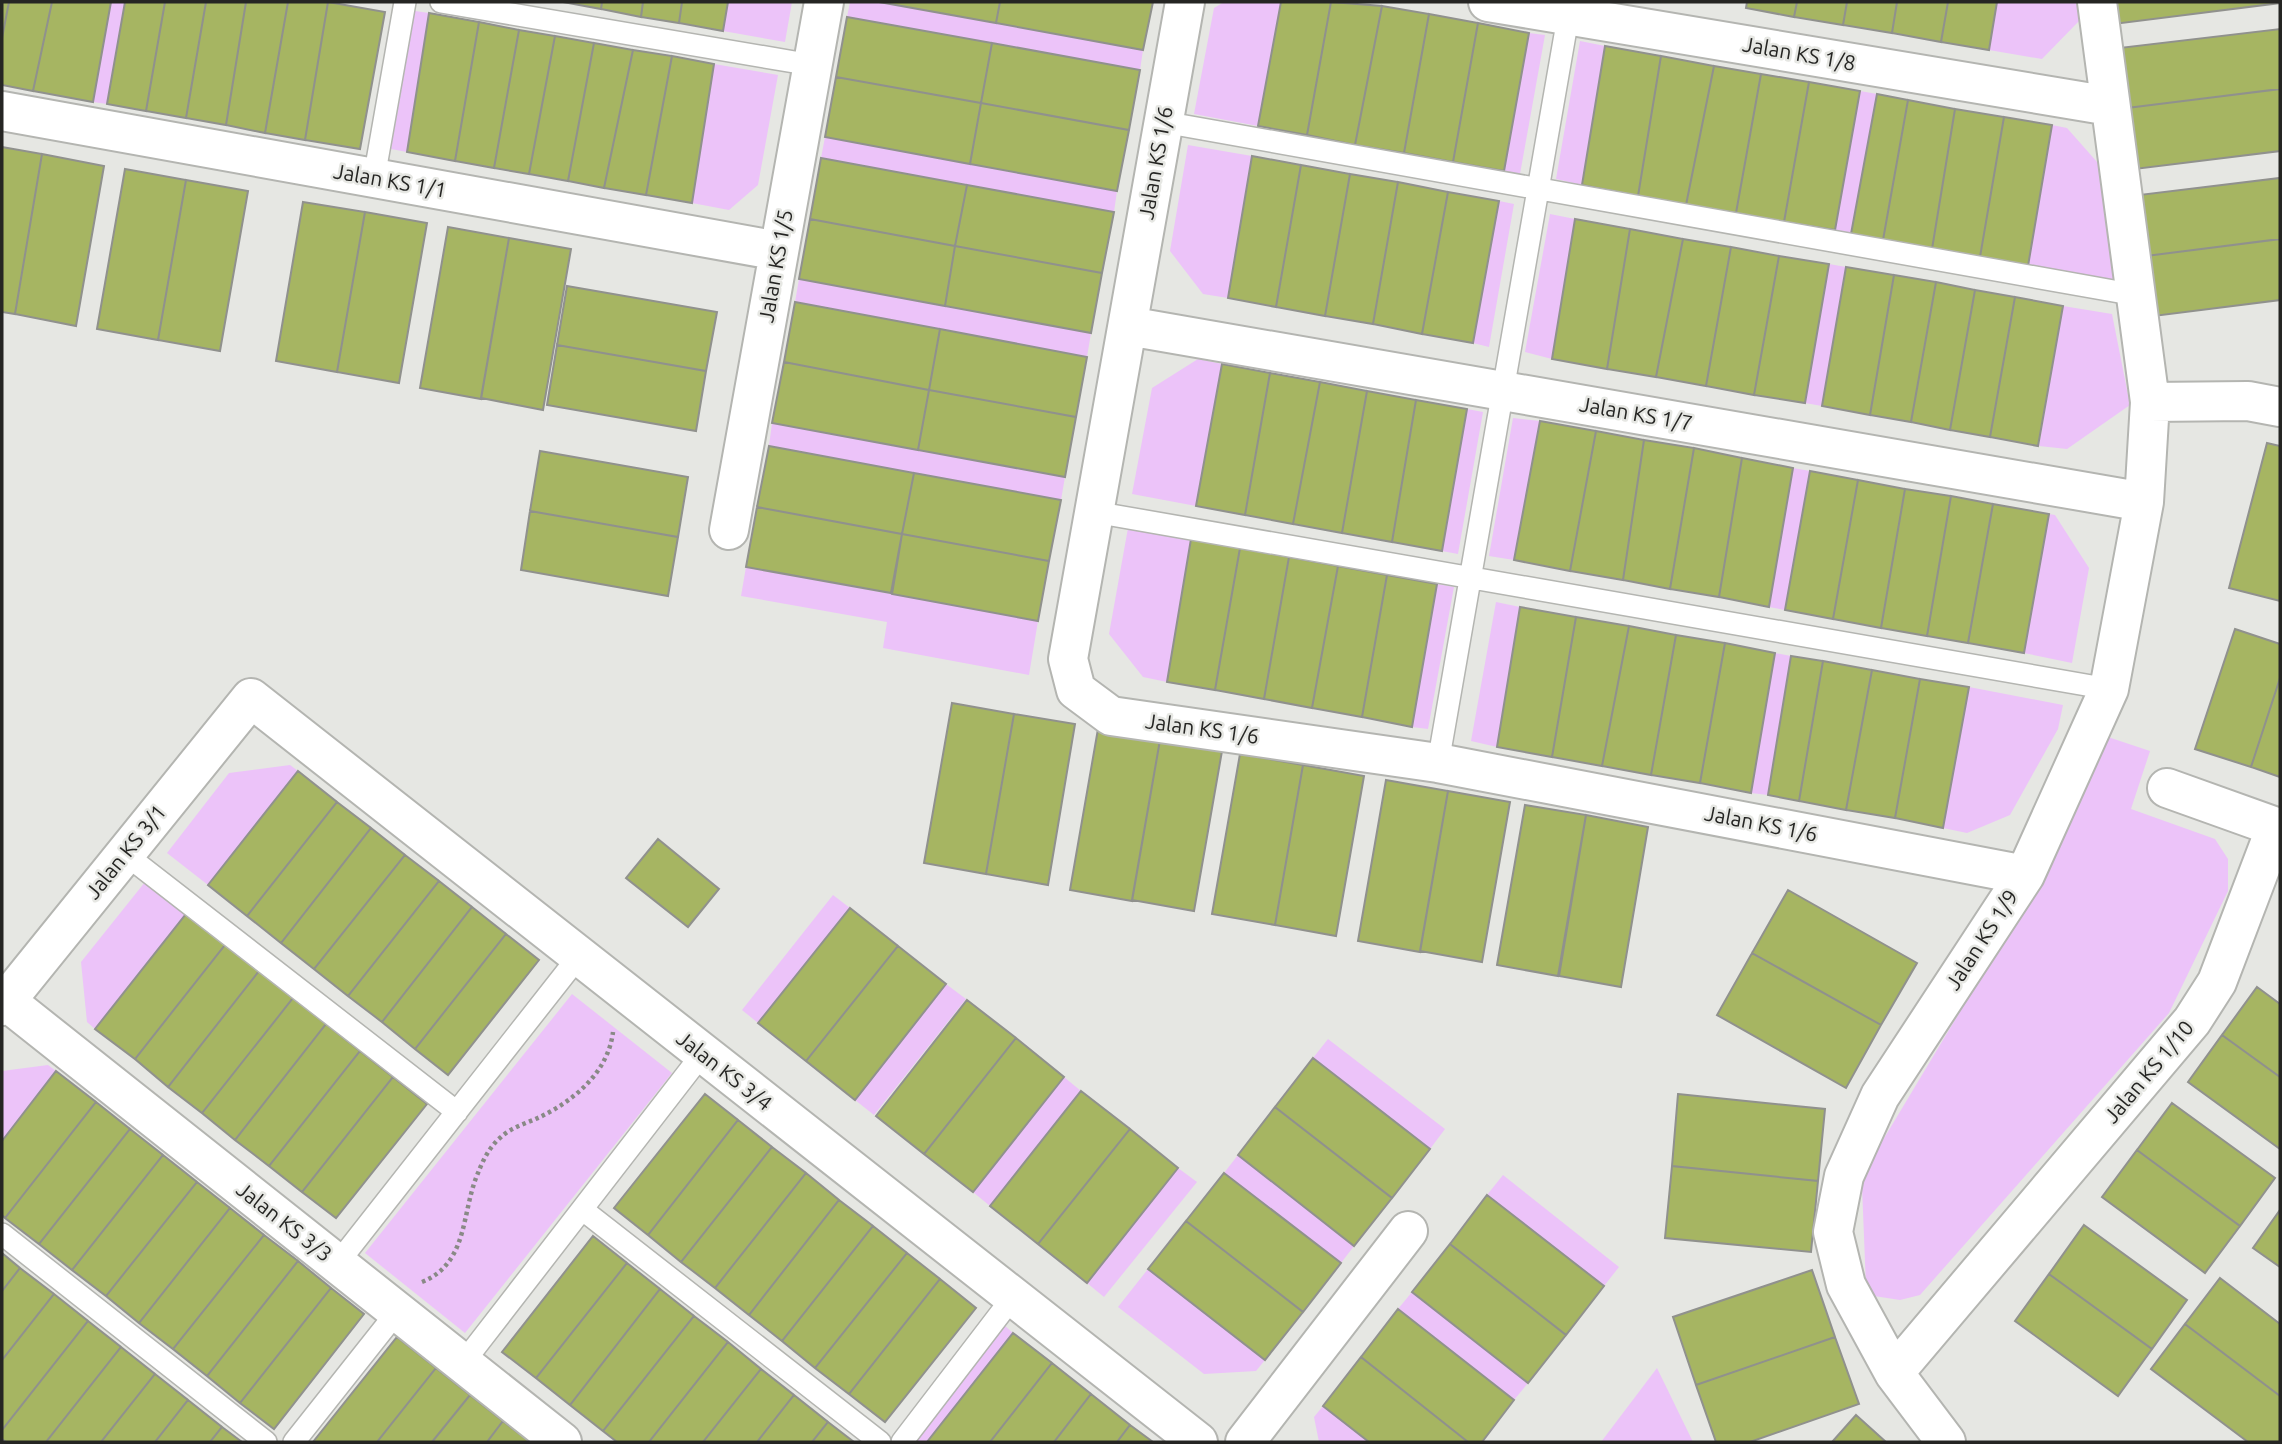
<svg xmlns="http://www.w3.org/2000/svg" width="2282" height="1444" font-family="Ubuntu,sans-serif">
	<rect width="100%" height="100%" fill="#e6e7e3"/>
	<path fill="#ecc3f9" d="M111,2H125L107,104L93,102Z
		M728,2H792L785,42L723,31Z
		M850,2H879L1143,50L1140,70L847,17Z
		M1224,2H1281L1258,126L1194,114L1214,8Z
		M1997,2H2076L2080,20L2042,59L1989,50Z
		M415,11L429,13L407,152L391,149Z
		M1529,33L1545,35L1520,174L1504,171Z
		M1580,41L1605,46L1582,185L1556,179Z
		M714,64L778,75L758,185L729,210L692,203Z
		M1860,91L1877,94L1851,234L1835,230Z
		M2052,125L2067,128L2105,171L2121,283L2028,266Z
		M825,137L1117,191L1114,212L821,158Z
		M1188,145L1252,156L1228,298L1203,294L1170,251Z
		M1499,201L1514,204L1489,347L1473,343Z
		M1550,214L1575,219L1552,359L1525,352Z
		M1829,264L1846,267L1822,406L1805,403Z
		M799,279L1091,333L1087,357L795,302Z
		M2063,306L2112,314L2130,405L2067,449L2039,446Z
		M1198,359L1222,364L1196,506L1132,494L1152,388Z
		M1467,409L1483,412L1458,554L1442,551Z
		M1513,418L1540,421L1514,560L1489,556Z
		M772,423L1065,477L1061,500L769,446Z
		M1793,468L1810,471L1785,610L1769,607Z
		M2049,514L2055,515L2089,568L2072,663L2024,653Z
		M1128,528L1191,539L1167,682L1143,677L1109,634Z
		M746,567L1038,621L1029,675L883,648L887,622L741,596Z
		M1437,584L1454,587L1428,729L1412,727Z
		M1496,602L1520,607L1497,747L1471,741Z
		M1775,653L1791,656L1768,795L1751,793Z
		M1969,687L2063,705L2058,729L2010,815L1967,833L1943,828Z
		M2105,736L2150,751L2131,809L2215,839L2228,859V891L2169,1013L1920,1295L1900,1300L1874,1296L1866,1286L1862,1187L1868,1165L2027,900Z
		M290,765L298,771L208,885L167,853L229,773Z
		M145,882L186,914L95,1029L87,1022L81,962Z
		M833,895L850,908L758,1023L742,1010Z
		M946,984L966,999L874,1115L855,1100Z
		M572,994L672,1073L465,1333L365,1253Z
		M1328,1039L1445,1129L1430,1149L1313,1058Z
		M48,1065L56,1071L2,1141V1071Z
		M1064,1077L1081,1091L990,1206L973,1192Z
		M1238,1155L1354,1246L1341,1263L1224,1173Z
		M1178,1168L1197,1182L1104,1297L1087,1283Z
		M1503,1175L1619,1267L1604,1286L1487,1195Z
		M1148,1269L1265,1360L1256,1371L1204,1374L1118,1307Z
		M1412,1292L1528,1383L1514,1400L1398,1309Z
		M1004,1325L1013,1333L927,1442L913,1441Z
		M1657,1368L1693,1442H1601Z
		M1323,1406L1369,1442H1319L1314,1417Z"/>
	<path fill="#a6b562" stroke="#90918d" stroke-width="2" d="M2,2H9L2,38Z
		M9,2H52L33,91L2,85V38Z
		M52,2H111L93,102L33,91Z
		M125,2H165L146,111L107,104Z
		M165,2H206L186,118L146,111Z
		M206,2H246L226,125L186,118Z
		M246,2H288L265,133L226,125Z
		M288,2H328L305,140L265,133Z
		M328,2L385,12L360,149L305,140Z
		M563,2H602L601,9Z
		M602,2H643L641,17L601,9Z
		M643,2H682L679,23L641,17Z
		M682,2H728L723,31L679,23Z
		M879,2H1000L996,23Z
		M1000,2H1153L1143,50L996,23Z
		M1281,2H1331L1307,135L1258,126Z
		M1331,2L1382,6L1355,145L1307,135Z
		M1747,2H1797L1794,17L1746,8Z
		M1797,2H1847L1843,25L1794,17Z
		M1847,2H1897L1892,33L1843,25Z
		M1897,2H1948L1941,42L1892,33Z
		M1948,2H1997L1989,50L1941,42Z
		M2111,2H2280V3L2114,24Z
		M1382,6L1429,14L1404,153L1355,145Z
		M429,13L479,22L455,161L407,152Z
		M1429,14L1478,23L1453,162L1404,153Z
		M847,17L992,43L981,103L836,77Z
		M479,22L519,30L494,168L455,161Z
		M1478,23L1529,33L1504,171L1453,162Z
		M2280,29V89L2127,108L2119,48Z
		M519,30L555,36L529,174L494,168Z
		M555,36L594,43L568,181L529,174Z
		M594,43L633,50L604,188L568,181Z
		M992,43L1140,70L1129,130L981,103Z
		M1605,46L1661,56L1638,196L1582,185Z
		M633,50L672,56L646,195L604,188Z
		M672,56L714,64L692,203L646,195Z
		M1661,56L1714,66L1686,205L1638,196Z
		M1714,66L1761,74L1736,213L1686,205Z
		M1761,74L1809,82L1784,222L1736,213Z
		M836,77L981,103L970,164L825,137Z
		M1809,82L1860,91L1835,230L1784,222Z
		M2280,89V151L2135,169L2127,108Z
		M1877,94L1908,100L1883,240L1851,234Z
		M1908,100L1955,109L1932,249L1883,240Z
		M981,103L1129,130L1117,191L970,164Z
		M1955,109L2004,117L1980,257L1932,249Z
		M2004,117L2052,125L2028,266L1980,257Z
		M2,147L42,154L15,314L2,312Z
		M42,154L104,166L76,326L15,314Z
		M1252,156L1301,165L1276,307L1228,298Z
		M821,158L967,185L955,246L810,219Z
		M1301,165L1350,174L1325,316L1276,307Z
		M125,169L186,180L158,340L97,329Z
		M1350,174L1398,182L1373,324L1325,316Z
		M2280,178V239L2146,256L2139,195Z
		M186,180L248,191L220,351L158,340Z
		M1398,182L1448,192L1422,334L1373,324Z
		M967,185L1114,212L1102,273L955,246Z
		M1448,192L1499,201L1473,343L1422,334Z
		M303,202L365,212L337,372L276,361Z
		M365,212L427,223L399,383L337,372Z
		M810,219L955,246L945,306L799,279Z
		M1575,219L1630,229L1607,369L1552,359Z
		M448,227L509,238L481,399L420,388Z
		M1630,229L1683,239L1656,377L1607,369Z
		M509,238L571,249L543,410L481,398Z
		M1683,239L1731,247L1706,386L1656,377Z
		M2280,239V300L2154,316L2146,256Z
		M955,246L1102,273L1091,333L945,306Z
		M1731,247L1779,256L1754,395L1706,386Z
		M1779,256L1829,264L1805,403L1754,395Z
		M1846,267L1894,275L1870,415L1822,406Z
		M1894,275L1936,282L1911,422L1870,415Z
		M1936,282L1975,290L1950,430L1911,422Z
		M567,286L717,312L706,371L557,345Z
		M1975,290L2015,297L1990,437L1950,430Z
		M2015,297L2063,306L2038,446L1990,437Z
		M795,302L940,329L929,390L784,362Z
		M940,329L1087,357L1076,417L929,390Z
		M557,345L706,371L696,431L547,405Z
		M784,362L929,390L918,450L772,423Z
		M1222,364L1270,373L1245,515L1196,506Z
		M1270,373L1320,382L1293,524L1245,515Z
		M1320,382L1367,391L1342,533L1293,524Z
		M929,390L1076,417L1065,477L918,450Z
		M1367,391L1416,400L1392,542L1342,533Z
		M1416,400L1467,409L1442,551L1392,542Z
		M1540,421L1596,431L1570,571L1514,560Z
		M1596,431L1644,440L1623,580L1570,571Z
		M1644,440L1694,448L1670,589L1623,580Z
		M2267,443L2280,446V601L2229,588Z
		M769,446L914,473L902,534L757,507Z
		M1694,448L1742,458L1719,597L1670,589Z
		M540,451L688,477L678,537L530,511Z
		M1742,458L1793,468L1769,607L1719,597Z
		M1810,471L1858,480L1833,619L1785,610Z
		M914,473L1061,500L1049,561L902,534Z
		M1858,480L1905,489L1881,628L1833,619Z
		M1905,489L1951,496L1927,636L1881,628Z
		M1951,496L1993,504L1968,643L1927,636Z
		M1993,504L2049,514L2024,653L1968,643Z
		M757,507L902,534L891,593L746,567Z
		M530,511L678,537L668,596L521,570Z
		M902,534L1049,561L1038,621L892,594Z
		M1191,539L1240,548L1215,690L1167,682Z
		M1240,548L1289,557L1264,699L1215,690Z
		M1289,557L1338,566L1312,708L1264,699Z
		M1338,566L1387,575L1362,717L1312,708Z
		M1387,575L1437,584L1412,727L1362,717Z
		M1520,607L1576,617L1552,757L1497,747Z
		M1576,617L1629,626L1602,766L1552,757Z
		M1629,626L1676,635L1651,775L1602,766Z
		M2235,629L2280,644V678L2251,767L2195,749Z
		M1676,635L1725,643L1700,783L1651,775Z
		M1725,643L1775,653L1751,793L1700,783Z
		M1791,656L1823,661L1799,801L1768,795Z
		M1823,661L1872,670L1846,810L1799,801Z
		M1872,670L1920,679L1895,818L1846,810Z
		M2280,678V777L2251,767Z
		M1920,679L1969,687L1943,828L1895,818Z
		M952,703L1014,714L986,874L924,863Z
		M1014,714L1075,724L1048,885L986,874Z
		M1098,729L1160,740L1132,901L1070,890Z
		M1160,740L1222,751L1194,911L1132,900Z
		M1240,754L1303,765L1275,925L1212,914Z
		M1303,765L1364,776L1336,936L1275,925Z
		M298,771L337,802L247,916L208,885Z
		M1386,780L1448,791L1420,952L1358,941Z
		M1448,791L1510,802L1482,962L1420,951Z
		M337,802L371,828L281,943L247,916Z
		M1525,805L1586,815L1558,976L1497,965Z
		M1586,815L1648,827L1621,987L1559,976Z
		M371,828L405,855L314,969L281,943Z
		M658,839L719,889L688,927L626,878Z
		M405,855L439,881L348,996L314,969Z
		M439,881L472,907L382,1022L348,996Z
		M1788,890L1917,963L1881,1025L1752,953Z
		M472,907L506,934L415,1049L382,1022Z
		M850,908L898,946L806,1061L758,1023Z
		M186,914L225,945L135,1059L95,1029Z
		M506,934L539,960L448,1075L415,1049Z
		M225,945L259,971L168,1087L135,1059Z
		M898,946L946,984L855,1100L806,1061Z
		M1752,953L1881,1025L1846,1088L1717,1015Z
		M259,971L293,998L202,1113L168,1087Z
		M2257,987L2280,1004V1077L2222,1035Z
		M293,998L326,1024L235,1140L202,1113Z
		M967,1000L1016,1038L924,1154L876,1116Z
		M326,1024L360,1051L269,1166L235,1140Z
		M2222,1035L2280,1077V1149L2188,1082Z
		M1016,1038L1064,1077L973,1192L924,1154Z
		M360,1051L393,1077L302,1192L269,1166Z
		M1313,1058L1430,1149L1392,1198L1275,1107Z
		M56,1071L96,1102L5,1218L2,1215V1141Z
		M393,1077L427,1104L336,1218L302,1192Z
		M1081,1091L1130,1129L1038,1244L990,1206Z
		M705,1094L738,1120L648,1235L614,1208Z
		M1678,1094L1825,1109L1818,1181L1672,1166Z
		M96,1102L130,1129L39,1244L5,1218Z
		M2172,1103L2275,1178L2240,1226L2137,1150Z
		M1275,1107L1392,1198L1354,1246L1238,1155Z
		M738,1120L772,1147L681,1262L648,1235Z
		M130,1129L163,1155L72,1270L39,1244Z
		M1130,1129L1178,1168L1087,1283L1038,1244Z
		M772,1147L806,1173L715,1288L681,1262Z
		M2137,1150L2240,1226L2205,1273L2102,1197Z
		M163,1155L197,1182L106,1296L72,1270Z
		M1672,1166L1818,1181L1811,1252L1665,1238Z
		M806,1173L839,1200L749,1315L715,1288Z
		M1224,1173L1341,1263L1303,1312L1186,1221Z
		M197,1182L230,1208L139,1323L106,1296Z
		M1487,1195L1604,1286L1566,1335L1450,1244Z
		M839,1200L873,1226L782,1341L749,1315Z
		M230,1208L264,1235L173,1349L139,1323Z
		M2280,1210V1267L2253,1248Z
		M1186,1221L1303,1312L1265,1360L1148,1269Z
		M2084,1225L2187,1300L2152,1349L2049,1274Z
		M873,1226L907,1253L815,1368L782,1341Z
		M264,1235L298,1261L207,1376L173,1349Z
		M593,1236L627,1263L536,1378L502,1352Z
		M1450,1244L1566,1335L1528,1383L1412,1292Z
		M2,1253L20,1268L2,1291Z
		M907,1253L940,1279L849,1394L815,1368Z
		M298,1261L331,1288L240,1403L207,1376Z
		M627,1263L660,1289L570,1405L536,1378Z
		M20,1268L54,1294L2,1360V1291Z
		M1812,1270L1835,1337L1696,1385L1673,1317Z
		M2049,1274L2152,1349L2118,1396L2015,1321Z
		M2220,1278L2280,1324V1396L2185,1324Z
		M940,1279L976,1308L885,1422L849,1394Z
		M331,1288L364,1314L274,1429L240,1403Z
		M660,1289L694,1316L603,1431L570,1405Z
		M54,1294L88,1321L2,1430V1360Z
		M1398,1309L1514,1400L1482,1442H1468L1361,1357Z
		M694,1316L728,1342L649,1442H617L603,1431Z
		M88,1321L121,1347L46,1442H6L2,1439V1430Z
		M2185,1324L2280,1396V1442H2248L2151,1369Z
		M1013,1333L1052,1363L990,1442H927Z
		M397,1337L436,1368L377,1442H313Z
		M1835,1337L1859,1404L1750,1442H1716L1696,1385Z
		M728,1342L761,1369L703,1442H649Z
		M121,1347L155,1374L101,1442H46Z
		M1361,1357L1468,1442H1369L1323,1406Z
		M1052,1363L1091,1394L1054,1442H990Z
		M436,1368L470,1395L432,1442H377Z
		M761,1369L794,1395L757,1442H703Z
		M155,1374L188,1400L155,1442H101Z
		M1091,1394L1130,1425L1117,1442H1054Z
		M470,1395L503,1421L487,1442H432Z
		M794,1395L828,1422L812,1442H757Z
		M188,1400L222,1427L210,1442H155Z
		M1856,1415L1886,1442H1832Z
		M503,1421L530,1442H487Z
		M828,1422L854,1442H812Z
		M1130,1425L1153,1442H1117Z
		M222,1427L242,1442H210Z"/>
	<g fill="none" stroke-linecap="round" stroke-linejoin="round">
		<g stroke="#b4b5b1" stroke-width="24">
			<path id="lane" d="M441,2L812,65
				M1163,122L2136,295
				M374,178L405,2
				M1094,512L2109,689
				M1438,763L1570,6
				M125,854L457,1112
				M583,1210L880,1442
				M2,1234L266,1442
				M337,1264L579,956
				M463,1363L703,1053
				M294,1442L397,1312
				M902,1442L1013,1297"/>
		</g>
		<g stroke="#b4b5b1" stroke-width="42">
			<path id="street" d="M1185,2L1068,659L1076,690L1111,716L1438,763L2025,875
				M1488,2L2110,106
				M2,111L779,251
				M1128,326L2144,502
				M2150,402L2248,401L2280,407
				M729,530L824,2
				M6,1001L562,1442
				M2,1006L251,698L1198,1442
				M1894,1373L2192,1021L2217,982L2276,827L2167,788
				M1245,1442L1408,1231
				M1946,1442L1894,1373L1846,1285L1833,1232L1844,1176L1880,1096L2025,875L2109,689L2144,502L2150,402L2097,2"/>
		</g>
		<path stroke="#898986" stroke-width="4.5" stroke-dasharray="3.5 3.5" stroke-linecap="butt" d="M422,1282C469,1263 461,1212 478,1173C483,1160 490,1146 501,1137C512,1127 527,1123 540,1117C575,1100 608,1072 613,1032"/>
		<use href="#lane" stroke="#fff" stroke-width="21"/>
		<use href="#street" stroke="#fff" stroke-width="38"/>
	</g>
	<g text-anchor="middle" stroke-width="5" stroke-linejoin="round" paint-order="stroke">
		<g font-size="21" fill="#252523" stroke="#e6e7e3">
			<text transform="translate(1799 54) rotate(10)" y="7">Jalan KS 1/8</text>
			<text transform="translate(1156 163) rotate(-80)" y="7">Jalan KS 1/6</text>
			<text transform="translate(390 181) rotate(10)" y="7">Jalan KS 1/1</text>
			<text transform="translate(776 266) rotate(-80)" y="7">Jalan KS 1/5</text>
			<text transform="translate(1636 414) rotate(10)" y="7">Jalan KS 1/7</text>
			<text transform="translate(1202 729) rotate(8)" y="7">Jalan KS 1/6</text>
			<text transform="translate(1761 824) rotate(11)" y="7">Jalan KS 1/6</text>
			<text transform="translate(126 852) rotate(-51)" y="7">Jalan KS 3/1</text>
			<text transform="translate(1982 940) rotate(-57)" y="7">Jalan KS 1/9</text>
			<text transform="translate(724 1071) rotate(38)" y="7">Jalan KS 3/4</text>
			<text transform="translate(2149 1072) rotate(-50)" y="7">Jalan KS 1/10</text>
			<text transform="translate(284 1222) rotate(38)" y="7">Jalan KS 3/3</text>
		</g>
	</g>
	<rect width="2282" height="1444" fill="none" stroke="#252523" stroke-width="7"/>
</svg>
